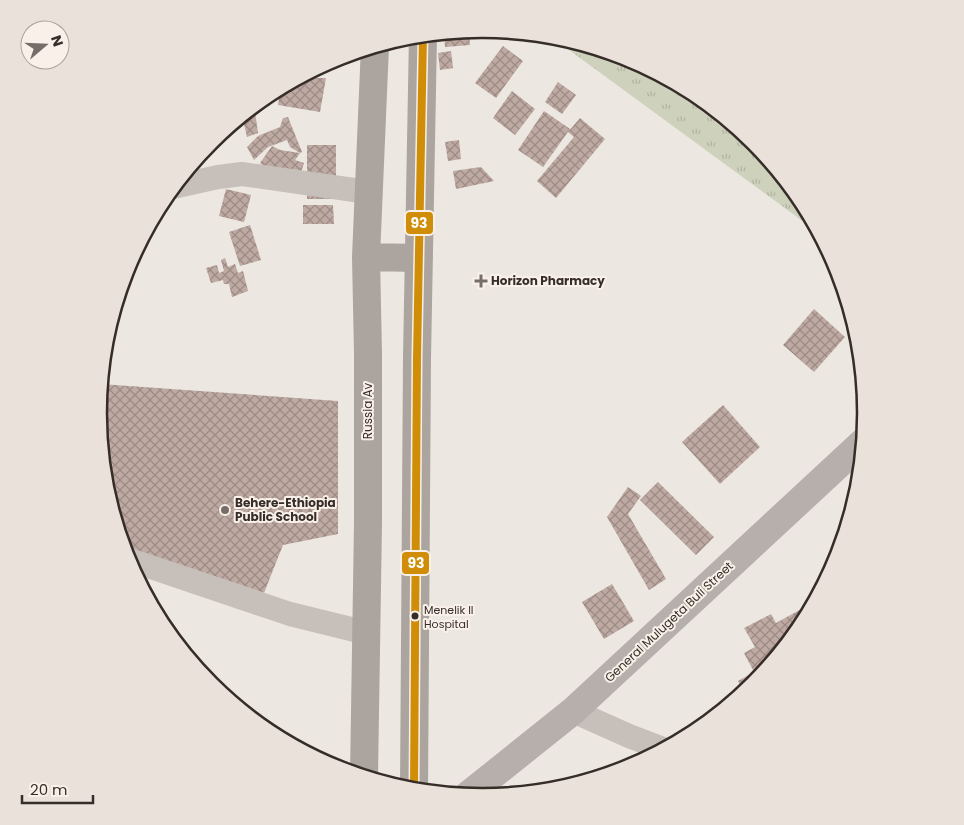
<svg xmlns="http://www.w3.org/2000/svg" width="964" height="825" font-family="Poppins,sans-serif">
	<defs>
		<pattern id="grass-tufts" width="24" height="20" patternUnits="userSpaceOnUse" patternTransform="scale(1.25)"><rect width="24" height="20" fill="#ced2bc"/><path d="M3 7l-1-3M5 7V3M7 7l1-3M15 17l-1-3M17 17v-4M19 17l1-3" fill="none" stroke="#b2b4a2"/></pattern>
		<pattern id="building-cross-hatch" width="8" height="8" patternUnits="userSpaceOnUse" patternTransform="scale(1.25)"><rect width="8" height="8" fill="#bfaaa3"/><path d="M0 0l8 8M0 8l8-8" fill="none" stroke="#9c8b85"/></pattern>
	</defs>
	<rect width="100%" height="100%" fill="#ece7e1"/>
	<path fill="url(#grass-tufts)" d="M550,36L629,58L695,94L754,141L801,200L819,233Z"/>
	<path fill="url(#building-cross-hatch)" d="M469,30L470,45L445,47L444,33Z
		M503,46L523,61L496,98L475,83Z
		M451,51L453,68L440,70L438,53Z
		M298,78H326L320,112L278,105L281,87Z
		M558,82L576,95L562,114L545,102Z
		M275,91L255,112L258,133L247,137L242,115L269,93Z
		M512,91L535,109L515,135L493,118Z
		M544,111L570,129L543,167L518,150Z
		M288,117L302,152L300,153L290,147L287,140L268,147L254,160L247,147L258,136L280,127L283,118Z
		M580,118L605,139L556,198L537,181L574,137L568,132Z
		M459,140L461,159L448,161L445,142Z
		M307,145H336V199H307Z
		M272,146L280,150L300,153L295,160L304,163L298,182L270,172L260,163Z
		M481,167L494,181L456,189L453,171Z
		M226,189L251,195L244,222L219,216Z
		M303,205H333L334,224H303Z
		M250,225L261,260L240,266L229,232Z
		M225,258L228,267L235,264L238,273L243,271L248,291L232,297L229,284H224L223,280L211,283L206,268L217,265L219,273L224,271L221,260Z
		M814,309L845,337L814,372L783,345Z
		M101,384L338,401V534L283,545L264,593L123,546L106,487L98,412Z
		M723,405L760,447L720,484L682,442Z
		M658,482L714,537L696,555L640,500Z
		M628,487L641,496L628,514L666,579L649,590L607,517Z
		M612,584L634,621L604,639L582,602Z
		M814,602L801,626L753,684L744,692L738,681L754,672L744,653L755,647L744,628L771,614L776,623Z"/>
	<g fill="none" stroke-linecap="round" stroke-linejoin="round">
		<path stroke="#c6bfba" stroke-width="24" d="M173,187L218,177L242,174L368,192
			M127,559L290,614L367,633
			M573,711L629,736L663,749"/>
		<path stroke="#b6afab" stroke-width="28" d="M468,795L573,711L863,442"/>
		<path stroke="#aba49f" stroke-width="28" d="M366,257L419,258
			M364,776L368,523V353L366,257L375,46
			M414,789L417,358L423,35"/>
		<g stroke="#f9f1e9" stroke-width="11">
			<path id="bus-1" d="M414,789L417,358L423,35"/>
		</g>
		<use href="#bus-1" stroke="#d08e08" stroke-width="8"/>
	</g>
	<g fill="#766d69" stroke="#f9f1e9" stroke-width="2">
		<path d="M478.5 273.5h5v5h5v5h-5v5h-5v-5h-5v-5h5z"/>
		<circle cx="225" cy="510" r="5"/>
	</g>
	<circle fill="#362c28" stroke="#f9f1e9" stroke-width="2" cx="415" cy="616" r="4.5"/>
	<g text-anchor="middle" stroke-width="4" stroke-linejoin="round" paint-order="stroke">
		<g font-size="11" fill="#362c28" stroke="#f9f1e9" text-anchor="start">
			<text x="424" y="614">Menelik II<tspan x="424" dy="14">Hospital</tspan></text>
		</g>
		<g font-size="12" font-weight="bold" fill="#362c28" stroke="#f9f1e9" text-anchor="start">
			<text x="491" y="285">Horizon Pharmacy</text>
			<text x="235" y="507">Behere-Ethiopia<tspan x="235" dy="14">Public School</tspan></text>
		</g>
		<g font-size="12" fill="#362c28" stroke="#f9f1e9">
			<text transform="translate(368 411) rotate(-90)" y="4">Russia Av</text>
			<text transform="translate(669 622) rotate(-43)" y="4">General Mulugeta Buli Street</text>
		</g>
	</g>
	<path d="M0 0H964V825H0ZM107 413a375 375 0 1 1 750 0a375 375 0 1 1-750 0Z" fill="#e9e1da" fill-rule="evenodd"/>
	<path fill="none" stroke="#362c28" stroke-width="2.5" d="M107 413a375 375 0 1 1 750 0a375 375 0 1 1-750 0Z"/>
	<g stroke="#f9f1e9" stroke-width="2">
		<rect x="405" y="211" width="29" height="24" rx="5" fill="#d08e08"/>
		<rect x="401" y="551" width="29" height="24" rx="5" fill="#d08e08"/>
	</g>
	<g font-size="14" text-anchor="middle" font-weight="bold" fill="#fff">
		<text x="419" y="228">93</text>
		<text x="416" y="568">93</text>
	</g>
	<g transform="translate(45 45) rotate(71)"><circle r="24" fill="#f9f1e9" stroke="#aba29c"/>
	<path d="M0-4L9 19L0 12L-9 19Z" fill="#766d69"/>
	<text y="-8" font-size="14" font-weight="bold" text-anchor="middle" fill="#362c28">N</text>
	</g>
	<path d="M22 795v8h71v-8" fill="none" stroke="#362c28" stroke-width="2.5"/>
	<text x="30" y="795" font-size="15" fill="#362c28" stroke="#f9f1e9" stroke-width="4" paint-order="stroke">20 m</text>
</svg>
